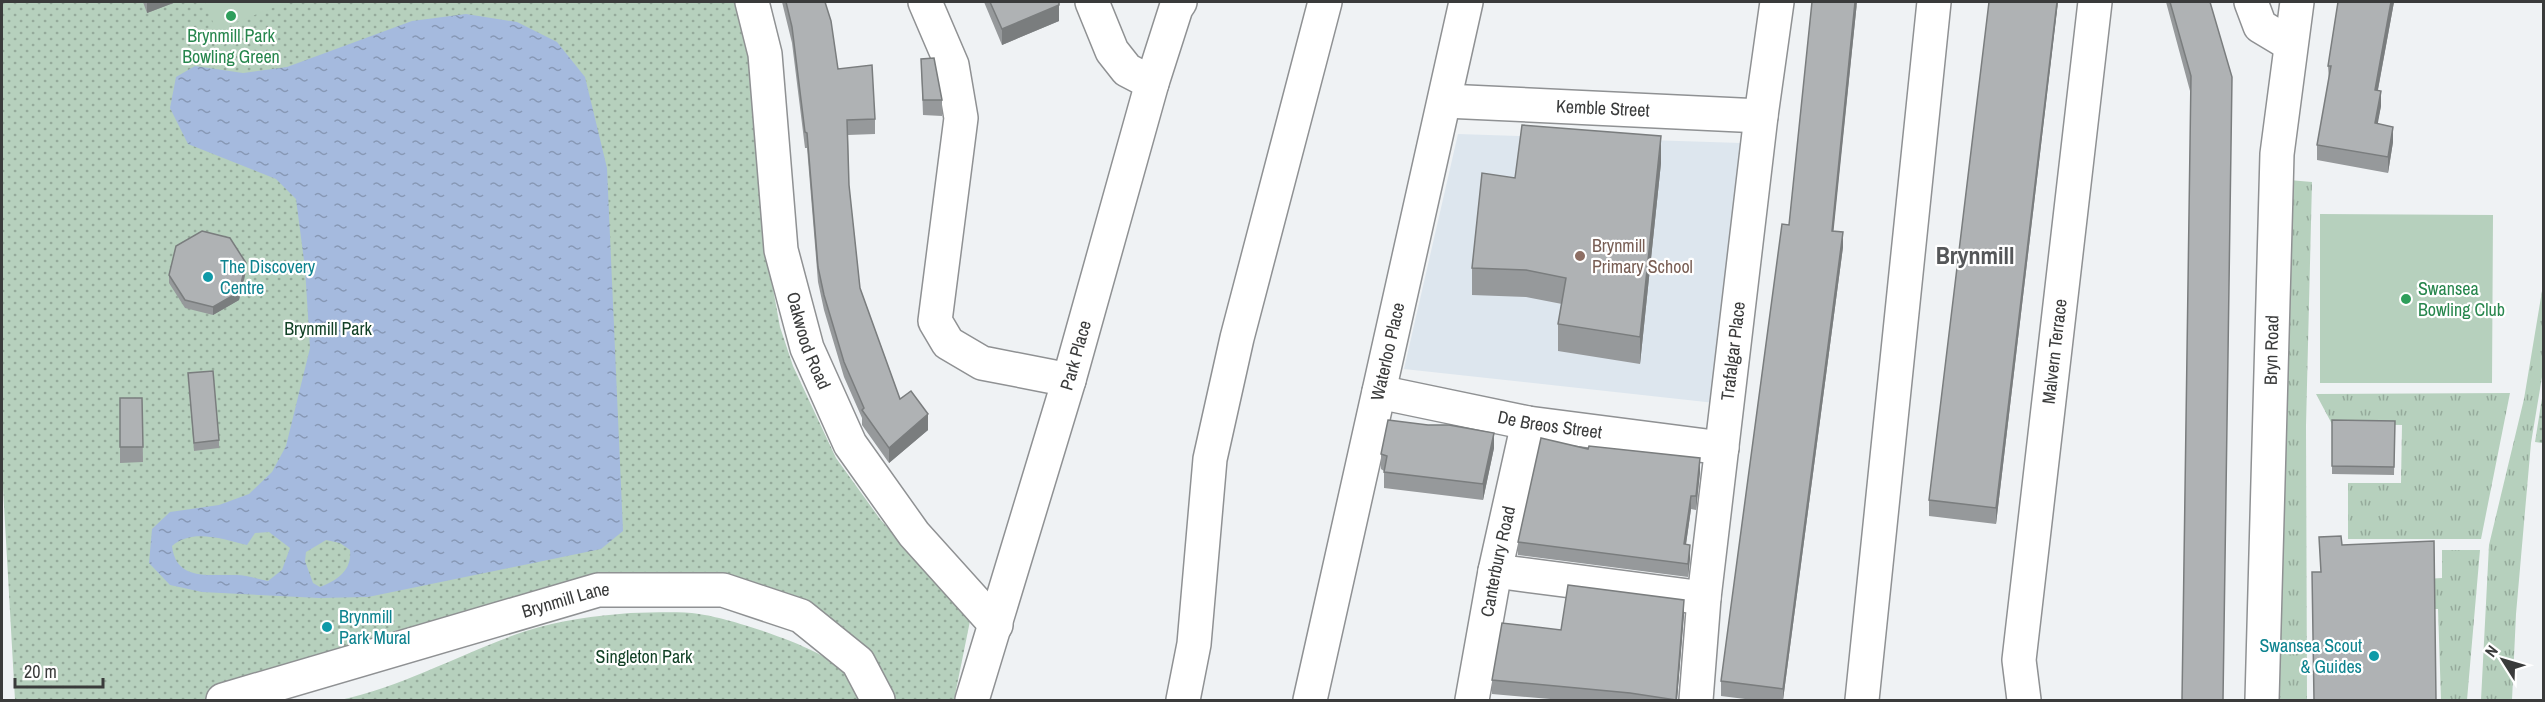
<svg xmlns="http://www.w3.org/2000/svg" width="2545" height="702" font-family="'Archivo Narrow',sans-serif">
	<defs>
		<pattern id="grass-tufts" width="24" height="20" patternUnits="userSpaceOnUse" patternTransform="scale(1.5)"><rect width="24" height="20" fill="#b6d0bd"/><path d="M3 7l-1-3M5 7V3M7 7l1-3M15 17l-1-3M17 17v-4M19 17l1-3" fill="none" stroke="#95aa9b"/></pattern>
		<pattern id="park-dots" width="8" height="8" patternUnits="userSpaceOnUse" patternTransform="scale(1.5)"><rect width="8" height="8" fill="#b6d0bd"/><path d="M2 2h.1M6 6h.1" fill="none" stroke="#95aa9b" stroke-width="1.8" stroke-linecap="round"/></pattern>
		<pattern id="water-ripples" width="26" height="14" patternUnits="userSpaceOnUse" patternTransform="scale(1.5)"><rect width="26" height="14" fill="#a5bade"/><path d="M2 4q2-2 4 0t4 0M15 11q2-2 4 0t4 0" fill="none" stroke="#8798b5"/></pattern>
	</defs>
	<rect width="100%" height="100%" fill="#eff2f4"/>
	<path fill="#dde6ee" d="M1458,134L1741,143L1715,403L1404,369Z"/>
	<path fill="url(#grass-tufts)" d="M2289,180L2312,182L2306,426L2307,700H2272Z
		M2543,285V371L2531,443L2516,614L2512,700H2481L2489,545L2524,399Z
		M2510,393L2481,539H2348V483H2401L2402,425L2332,424L2316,394Z
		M2442,550H2480L2467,700H2441L2438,609L2359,610V583L2442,578Z"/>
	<path fill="url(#park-dots)" d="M2,2H737L750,59L764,239L780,327L793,366L836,458L880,519L970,621L954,700H878L801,616L598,590L221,700H15L2,470Z
		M2543,392V443L2535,442Z
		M630,613C653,613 677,611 699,614C729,618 809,644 832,662C846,672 855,686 864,700H340C405,686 463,652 526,631C560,620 595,616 630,613Z"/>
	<path fill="#b6d0bd" d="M205,2H288L216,30Z
		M2320,214L2493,215L2492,383H2320Z"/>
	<path fill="url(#water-ripples)" fill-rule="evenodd" d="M466,14L517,22L557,42L585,77L607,168L623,531L601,549L368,597L319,598L202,592L170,585L149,563L152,529L170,512L219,505L249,494L272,472L286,446L310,348L305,268L296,199L276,179L188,144L170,108L176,77L195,66L243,73L287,67L412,21ZM269,532L290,548L282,570L268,581C258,579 247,575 236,575C211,574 176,582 172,546C192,528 223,539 247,545L255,533ZM326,540L340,543L350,550C352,570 338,580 320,587L313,583L305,561L306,552Z"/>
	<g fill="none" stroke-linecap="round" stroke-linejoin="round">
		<g stroke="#8f9193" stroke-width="36">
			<g id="minor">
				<path id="s1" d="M752,2L765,54L781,250L807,348L850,444L914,534L996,625"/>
				<path d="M925,2L952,65L961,118L935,321L948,343L982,363L1069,380"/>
				<path d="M1092,2L1112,51L1127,70L1152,83"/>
				<path d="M2251,2L2260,26L2290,44"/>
				<path id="s2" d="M1445,101L1761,116"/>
				<path id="s3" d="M1379,392L1528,423L1722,448"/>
				<path d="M1495,571L1704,598"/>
				<path id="s4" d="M223,700L598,590H723L801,616L858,662L878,700"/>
				<path id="s5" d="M972,700L1069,380L1152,83L1176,8L1180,2"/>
				<path d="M1183,700L1194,644L1210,459L1237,338L1325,2"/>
				<path id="s6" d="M1310,700L1466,2"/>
				<path id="s7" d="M1472,700L1495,571L1528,423"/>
				<path id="s8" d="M1696,700L1704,598L1761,116L1777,2"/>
				<path d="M1862,700L1934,2"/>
				<path id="s9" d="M2024,700L2019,660L2095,2"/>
				<path id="s10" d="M2262,700L2277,154L2297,2"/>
			</g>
		</g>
		<use href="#minor" stroke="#fff" stroke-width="33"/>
	</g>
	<path fill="#96999b" d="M143,2H176L147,13Z
		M782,2H825L838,69L875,119V134L848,135L849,185L860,288L900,399L928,430L889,463L862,425V418L844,377L824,310L818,282L807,148H805L792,43Z
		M984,2H1059V21L1002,45Z
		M1857,2L1833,231L1843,247L1783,700H1753L1721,696V681Z
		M2058,2L1996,524L1929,516V500Z
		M2166,2H2210L2190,91Z
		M2338,2H2394L2378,90L2381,106L2377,124L2393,142L2388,173L2317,160V145L2329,81L2328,66Z
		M921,59L942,100V116L923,115Z
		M1661,163L1640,364L1558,351V324L1562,304L1526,297L1472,295V268L1515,178Z
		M246,271L239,300L213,315L185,308L169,283V275Z
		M188,373L219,440V448L194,451Z
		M120,398H142L143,462L120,463Z
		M2332,420L2395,421L2394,475L2332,474Z
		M1494,448L1483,500L1384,488V471L1381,469V454Z
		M1700,472L1696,510L1691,509L1686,544L1690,558L1688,577L1518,555V542Z
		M1684,614L1677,700H1562L1492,694V680L1561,630Z"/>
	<path fill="#7a7d7e" d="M147,2H176L147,13Z
		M1855,2H1857L1832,246V231Z
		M2057,2H2058L1996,524V508Z
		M2391,2H2394L2375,105V90Z
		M1059,5V21L1002,45V29Z
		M2381,91V106L2375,139V123Z
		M2393,127V142L2388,173V157Z
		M1661,136V163L1640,364V337Z
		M1843,232V247L1783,700V689Z
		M246,263V271L239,300L213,315V307Z
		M928,414V430L889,463V448Z
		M1494,433V448L1483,500V484Z
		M1700,458V472L1696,510V496Z
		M1691,496V509L1684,558V544Z
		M1690,545V558L1688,577V564Z
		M1684,600V614L1677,700H1676Z"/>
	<path fill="#afb2b4" stroke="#7a7d7e" stroke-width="1.5" d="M786,2H825L831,21L838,69L872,65L875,119L847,120L849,185L860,288L900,399L911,391L928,414L889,448L862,410L864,408L844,362L824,295L818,267L807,133L805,132L792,27Z
		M990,2H1059V5L1002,29Z
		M1812,2H1855L1832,231L1843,232L1783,689L1721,681L1782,224L1789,225Z
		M1989,2H2057L1996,508L1929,500Z
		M2170,2H2210L2232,77L2223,700H2182L2191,76Z
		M2338,2H2391L2375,90L2381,91L2375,123L2393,127L2388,157L2317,145L2331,66H2328Z
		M934,58L942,100H923L921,59Z
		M1522,125L1661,136L1640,337L1558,324L1566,278L1526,270L1472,268L1482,173L1515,178Z
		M202,231L230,238L246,263L239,292L213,307L185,300L169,275L176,246Z
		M213,371L219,440L194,443L188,373Z
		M120,398H142L143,447H120Z
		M1388,420L1428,425H1449L1494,433L1483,484L1384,472L1387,456L1381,454Z
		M2332,420L2395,421L2394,467L2332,466Z
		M1541,438L1588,449L1589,446L1700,458L1696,496H1691L1684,544L1690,545L1688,564L1518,542Z
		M2341,536L2342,545L2434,541L2436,700H2314L2312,572H2321L2319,537Z
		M1568,585L1684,600L1676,700L1630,693L1492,680L1502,623L1561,630Z"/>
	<g fill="#2e9e5b" stroke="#fff" stroke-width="2">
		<circle cx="231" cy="16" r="6"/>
		<circle cx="2406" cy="299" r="6"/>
	</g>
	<circle fill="#8d6e63" stroke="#fff" stroke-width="2" cx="1580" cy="256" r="6"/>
	<g fill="#0f9aa8" stroke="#fff" stroke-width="2">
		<circle cx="208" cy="277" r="6"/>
		<circle cx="327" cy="627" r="6"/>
		<circle cx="2374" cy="656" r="6"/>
	</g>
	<g text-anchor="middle" stroke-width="4.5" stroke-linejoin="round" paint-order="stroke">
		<g font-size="18" fill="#27864d" stroke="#fff">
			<text x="231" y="42">Brynmill Park<tspan x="231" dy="21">Bowling Green</tspan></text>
			<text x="2418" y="295" text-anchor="start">Swansea<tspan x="2418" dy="21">Bowling Club</tspan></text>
		</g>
		<g font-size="18" fill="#3a3b3b" stroke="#fff">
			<text dy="6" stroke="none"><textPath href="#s2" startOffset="158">Kemble Street</textPath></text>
			<text dy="6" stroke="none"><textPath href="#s1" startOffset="345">Oakwood Road</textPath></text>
			<text dy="6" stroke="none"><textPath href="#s10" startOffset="350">Bryn Road</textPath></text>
			<text dy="6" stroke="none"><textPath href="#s6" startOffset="357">Waterloo Place</textPath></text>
			<text dy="6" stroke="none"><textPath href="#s8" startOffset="351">Trafalgar Place</textPath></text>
			<text dy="6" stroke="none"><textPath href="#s9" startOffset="351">Malvern Terrace</textPath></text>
			<text dy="6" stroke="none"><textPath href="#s5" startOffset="360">Park Place</textPath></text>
			<text dy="6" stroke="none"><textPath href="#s3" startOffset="174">De Breos Street</textPath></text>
			<text dy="6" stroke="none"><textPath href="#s7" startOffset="141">Canterbury Road</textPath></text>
			<text dy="6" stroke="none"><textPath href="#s4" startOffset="357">Brynmill Lane</textPath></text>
		</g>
		<g font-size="18" fill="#785e54" stroke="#fff" text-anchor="start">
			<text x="1592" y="252">Brynmill<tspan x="1592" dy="21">Primary School</tspan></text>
		</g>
		<g font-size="18" fill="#0d838f" stroke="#fff" text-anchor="start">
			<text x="220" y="273">The Discovery<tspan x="220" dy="21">Centre</tspan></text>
			<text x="339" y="623">Brynmill<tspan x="339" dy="21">Park Mural</tspan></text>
			<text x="2362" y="652" text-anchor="end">Swansea Scout<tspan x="2362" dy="21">&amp; Guides</tspan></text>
		</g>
		<g font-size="18" fill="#124126" stroke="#fff">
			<text x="328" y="335">Brynmill Park</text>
			<text x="644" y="663">Singleton Park</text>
		</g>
		<g font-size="24" font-weight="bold" fill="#555759" stroke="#fff">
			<text x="1975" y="264">Brynmill</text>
		</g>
	</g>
	<rect width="2545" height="702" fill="none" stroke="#3a3b3b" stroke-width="6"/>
	<g transform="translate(2503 660) rotate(307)" stroke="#ffffff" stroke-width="4.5" paint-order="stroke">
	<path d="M0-4.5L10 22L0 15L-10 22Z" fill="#3a3b3b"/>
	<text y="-9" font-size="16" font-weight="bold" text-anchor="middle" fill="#3a3b3b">N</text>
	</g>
	<path d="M15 678v9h88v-9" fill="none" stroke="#3a3b3b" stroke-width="3"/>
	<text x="24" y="678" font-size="18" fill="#3a3b3b" stroke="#ffffff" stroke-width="4.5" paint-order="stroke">20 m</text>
</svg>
